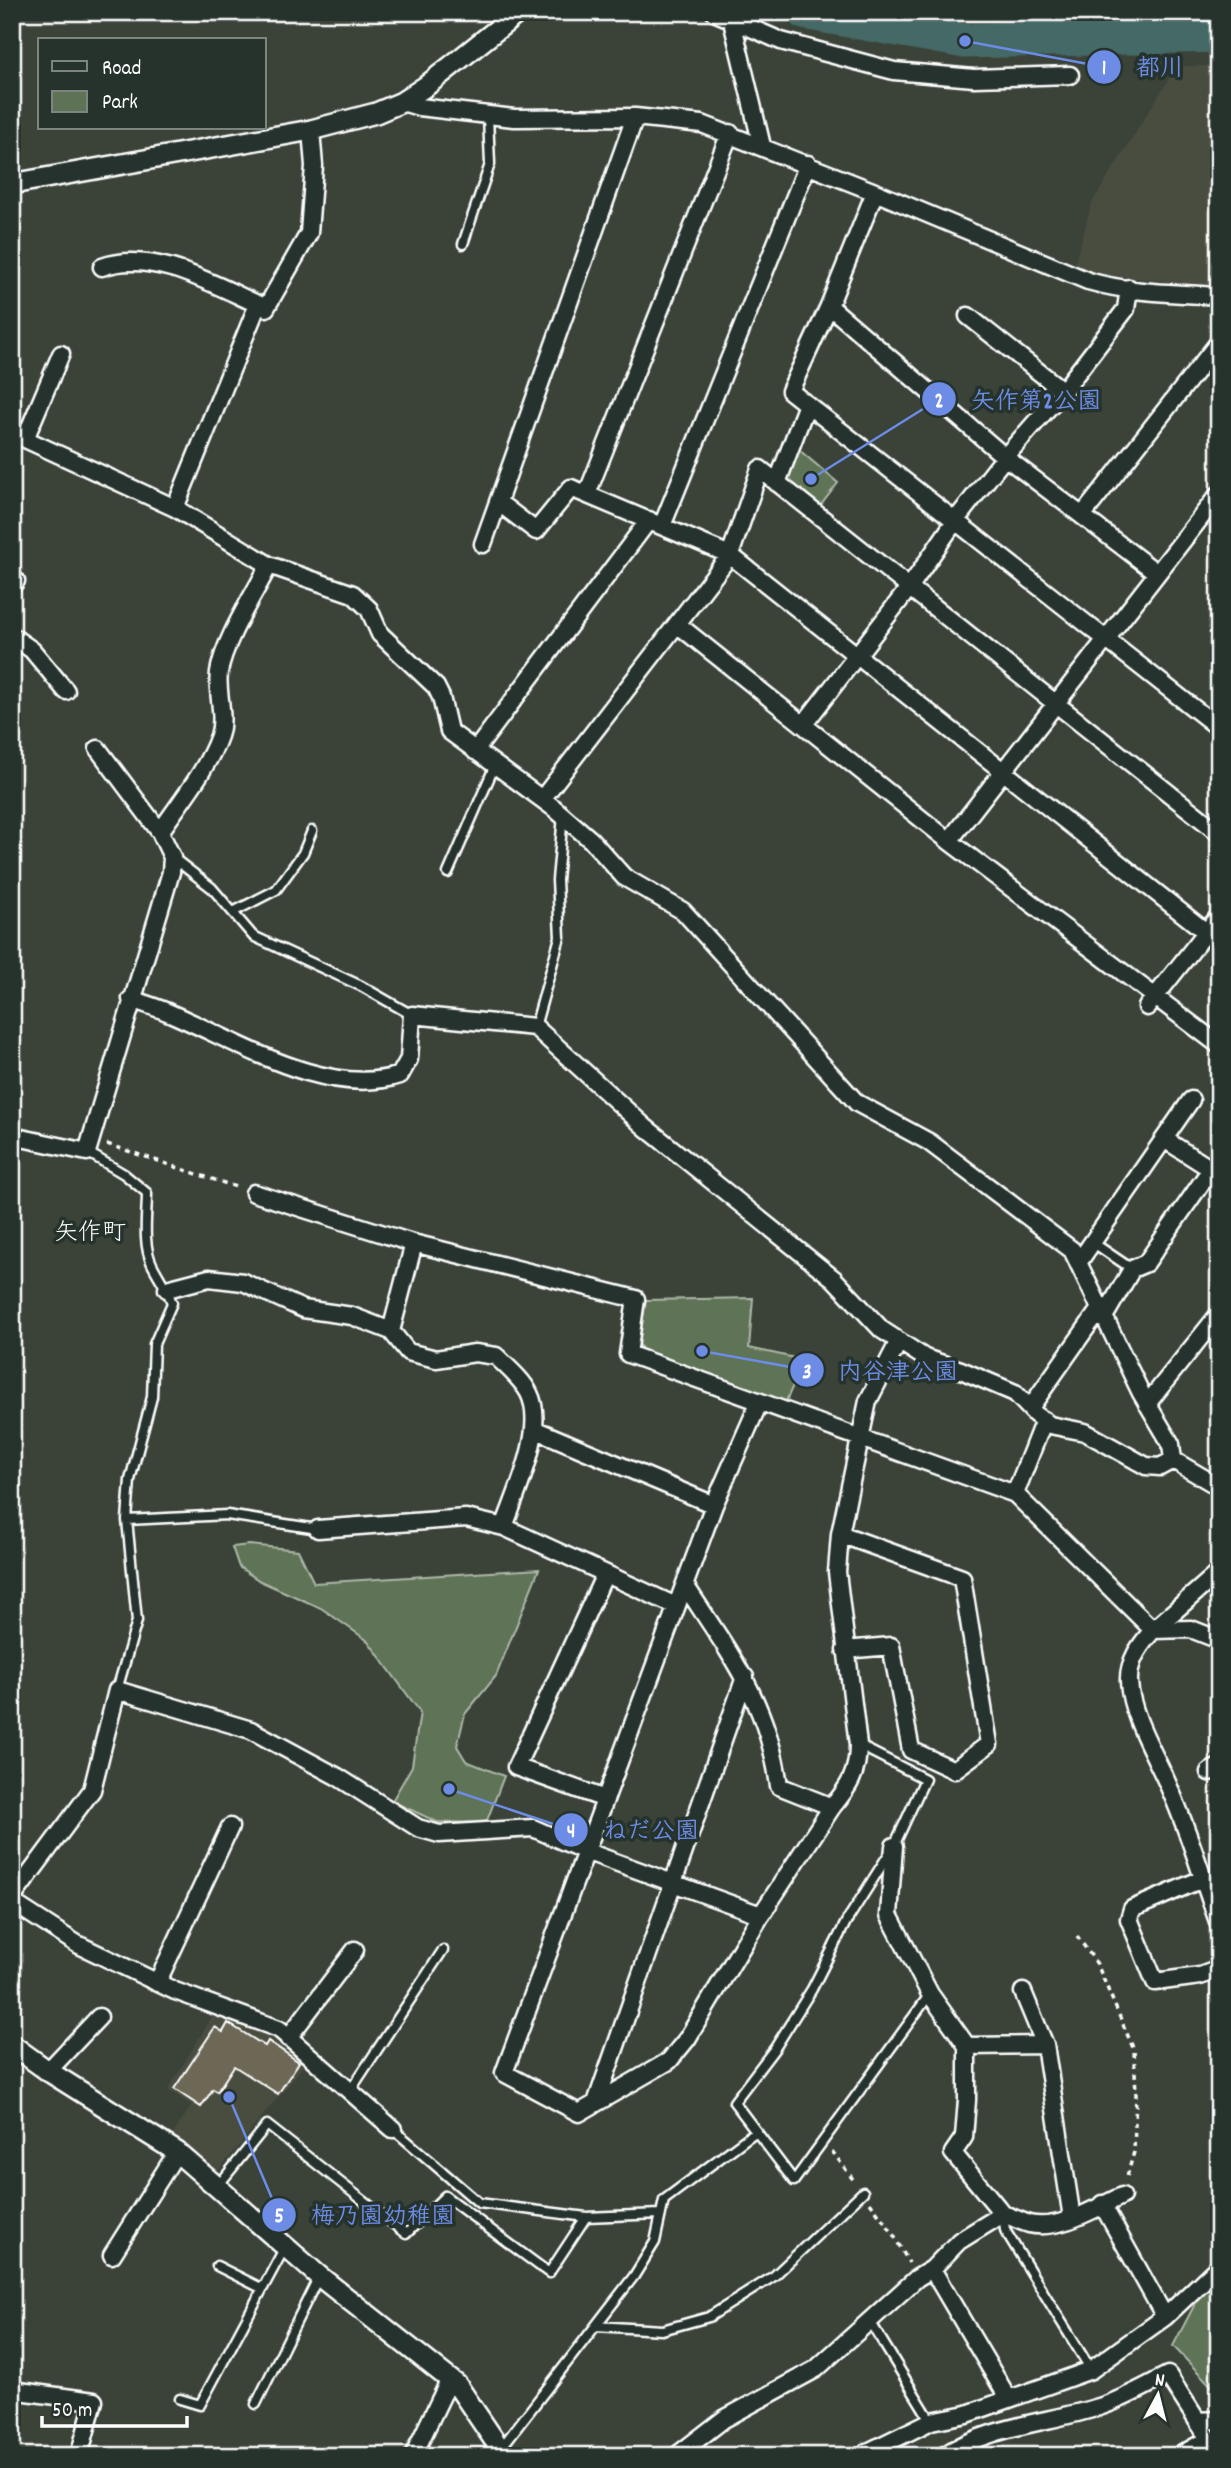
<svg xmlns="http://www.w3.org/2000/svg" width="1231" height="2468" font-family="Dekko,'Klee One',sans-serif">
	<rect width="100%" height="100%" fill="#3b4339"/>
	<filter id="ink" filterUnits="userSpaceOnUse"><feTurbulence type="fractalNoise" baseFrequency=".0143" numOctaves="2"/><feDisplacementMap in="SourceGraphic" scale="14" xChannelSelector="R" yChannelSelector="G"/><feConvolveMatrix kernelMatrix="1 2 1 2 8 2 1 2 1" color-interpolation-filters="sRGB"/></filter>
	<g filter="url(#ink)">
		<path fill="#4a4e41" d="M1177,66H1219V287L1100,274L1074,267L1092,203Z
			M215,2012L269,2037L305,2064L218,2171L172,2136L192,2105L168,2090Z"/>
		<path fill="#5e7356" stroke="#aeb9aa" stroke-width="2" d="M798,449L838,483L817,510L790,489L786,476Z
			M753,1298L749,1348L804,1360L784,1406L644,1354L639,1343L646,1300Z
			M249,1545L298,1550L314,1583L539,1569L496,1676L465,1714L457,1746L466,1761L504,1776L486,1823L437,1822L392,1801L412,1766L420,1712L368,1641L321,1608L260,1581L239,1567L232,1547Z
			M1219,2258V2394L1173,2346Z"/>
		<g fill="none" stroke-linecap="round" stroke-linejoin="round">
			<path stroke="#446966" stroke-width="35" d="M804,12L965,41L1219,35"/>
		</g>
		<path fill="#6d6755" stroke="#fff" stroke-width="2" d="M228,2023L265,2046L268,2041L299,2062L278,2094L234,2066L217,2092L213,2089L201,2107L174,2089L215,2027L223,2032Z"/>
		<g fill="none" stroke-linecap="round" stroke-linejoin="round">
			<g stroke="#fff" stroke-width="13">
				<path id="service" d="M463,244L490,164L488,116
					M172,857L212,888L253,936L361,986L412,1015
					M448,873L495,765
					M233,912L276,890L303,853L312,831
					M535,1027L560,937L557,880L563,816
					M87,1152L124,1174L147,1193C147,1215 142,1243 152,1264C159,1278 167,1288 172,1303L154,1344L152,1397L130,1480L127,1520L137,1621L117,1690
					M1092,1242L1132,1269
					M127,1520L227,1515L318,1529
					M858,1745L925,1779L894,1846L846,1922L812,1989L775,2048L734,2102L794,2181L930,1994
					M350,2091L443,1950
					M393,2129L479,2203L586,2217L661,2214
					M217,2187L267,2125L406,2234L445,2196L549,2273L586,2217
					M1003,2214L1005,2230L1091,2370
					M217,2266L261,2288
					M870,2321L931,2421
					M596,2326L662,2330L709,2317L774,2276L863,2192
					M180,2399L200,2405L285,2247
					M256,2404L318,2278
					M501,2448L634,2276L655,2242L664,2200L755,2132"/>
			</g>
			<g stroke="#fff" stroke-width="21">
				<path id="minor" d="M714,12L781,41L894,71L974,78L1070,75
					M732,21L762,146
					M402,102L419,107L514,118L635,117L702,124L875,192L1088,281C1130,293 1175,293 1219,296
					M875,192L829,306L790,391L1219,728
					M102,267C154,248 218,287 266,308L309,233L314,166L311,130
					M829,306L1005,457L1157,573
					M968,316L1063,391
					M12,433L175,508L269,565L353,594L369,609L380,634L436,687L441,697L449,731L554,808L591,840L624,877L683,911L857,1103L929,1142L1072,1250L1141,1393L1171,1444L1173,1460L1219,1487
					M25,439L61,354
					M777,483L807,404
					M587,494L730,133
					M498,502L536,531L571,488L730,555L1206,932
					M175,508L258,304
					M1082,516L1219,342
					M662,526L808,164
					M483,544L635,117
					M12,578L16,581L12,585
					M677,624L949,841L1219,1045
					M12,636L32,650L66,691
					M804,724L909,588L955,521L1005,457L1063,391L1126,309L1129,288
					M475,751L649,520
					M542,799L730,555L760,469L1219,833
					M160,832C180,802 207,770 219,736C226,715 216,693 219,672C224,640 254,595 269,565
					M949,841L1219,494
					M131,999C145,1004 159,1008 172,1014C238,1042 327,1099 400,1075L409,1059L412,1015L535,1027L645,1127L834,1279L882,1330L925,1358L961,1370L1015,1393L1036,1415L1050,1425L1085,1432L1146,1466L1160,1467L1173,1460
					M1147,1007L1219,916
					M12,1136L87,1152L171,872L172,857L160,832L98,749
					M254,1193L409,1242L636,1299L628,1354L1015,1494L1153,1630L1219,1572
					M1078,1263L1191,1100
					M167,1289L209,1278L243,1282L303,1309L352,1316L391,1331L408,1352L436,1359L475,1353L496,1356C507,1367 522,1379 529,1393C547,1428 516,1493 504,1527L466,1518L318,1529
					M1103,1319L1132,1269L1146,1263L1211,1169L1164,1139
					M391,1331L414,1243
					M759,1403L714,1505L504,2073L579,2113L669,2061L687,2039L761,1915L832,1807C849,1787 858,1773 858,1745L837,1572L840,1534L868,1401L899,1341
					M1147,1404L1219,1314
					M1030,1408L1099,1310
					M534,1429L714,1505
					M1015,1494L1044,1420
					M504,1527L676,1606
					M840,1534L962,1578L989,1744L954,1770L911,1750L891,1646L845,1650
					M685,1585C730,1654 768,1702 779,1786L832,1807
					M1219,1640L1191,1629L1153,1630C1140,1645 1128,1661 1129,1682C1131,1717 1156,1756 1169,1787C1189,1831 1202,1878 1219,1924
					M1209,1772L1219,1767
					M605,1799L516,1767L605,1574
					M894,1846L889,1915L930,1994L967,2046V2100L964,2137L953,2153L1003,2214
					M1202,1879L1132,1909L1129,1919L1155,1982L1200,1976L1219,1969
					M12,1898L92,1790L117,1690L251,1730L338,1777L418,1828L439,1834L533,1828L585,1851L761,1915
					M12,1902L77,1944L175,1991L279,2029L393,2129
					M157,1983L230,1827
					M1023,1992L1045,2045L1072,2218
					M288,2038L355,1950
					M967,2046L1045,2045
					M48,2071L99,2017
					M596,2103L745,1677
					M1102,2204L1165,2317
					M112,2255L177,2152
					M932,2269L1008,2398
					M12,2390L94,2401L79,2456
					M1197,2421L1219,2420
					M413,2456L450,2379
					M676,2456L724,2419L816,2369L917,2278L932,2269L959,2241L1003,2214C1012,2217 1020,2221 1029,2224C1060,2231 1095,2208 1122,2196
					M860,2456L931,2421L967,2414L1091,2370L1165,2317L1219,2266
					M943,2456C989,2426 1047,2423 1099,2407C1122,2400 1146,2386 1168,2375L1209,2439L1179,2456"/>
			</g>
			<g stroke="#fff" stroke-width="24">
				<path id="tertiary" d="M12,184L311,130L376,113L402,102L426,86L519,12
					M12,2045L48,2071L177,2152L319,2276L457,2385L505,2456"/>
			</g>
			<path stroke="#fff" stroke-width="3.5" stroke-dasharray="5 5" stroke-linecap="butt" d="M107,1144L239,1188
				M1077,1936L1097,1964L1134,2050L1136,2094L1134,2152L1126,2180
				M832,2151L855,2182
				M870,2202L892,2232L909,2263"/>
			<use href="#service" stroke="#26332d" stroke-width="8"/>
			<use href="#minor" stroke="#26332d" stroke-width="16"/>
			<use href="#tertiary" stroke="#26332d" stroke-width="19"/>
		</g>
	</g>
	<g text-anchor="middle" stroke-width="7" stroke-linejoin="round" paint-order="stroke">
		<g font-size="24" fill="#fff" stroke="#26332d">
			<text x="90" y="1239">矢作町</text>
		</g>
	</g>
	<path fill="none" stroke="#6c8ce6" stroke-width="2.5" d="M965 41L1104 67M811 479L939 399M702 1351L807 1370M449 1789L571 1830M229 2097L279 2215"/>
	<g fill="#6c8ce6" stroke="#26332d" stroke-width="2.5">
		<circle cx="965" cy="41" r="7"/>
		<circle cx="811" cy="479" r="7"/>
		<circle cx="702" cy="1351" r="7"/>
		<circle cx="449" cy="1789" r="7"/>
		<circle cx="229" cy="2097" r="7"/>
		<circle cx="1104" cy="67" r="18"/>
		<circle cx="939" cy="399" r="18"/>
		<circle cx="807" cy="1370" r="18"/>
		<circle cx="571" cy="1830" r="18"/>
		<circle cx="279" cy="2215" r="18"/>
	</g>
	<g font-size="21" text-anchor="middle" font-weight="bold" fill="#fff">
		<text x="1104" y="74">1</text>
		<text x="939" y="407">2</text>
		<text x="807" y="1378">3</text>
		<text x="571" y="1837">4</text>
		<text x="279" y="2222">5</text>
	</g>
	<g font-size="24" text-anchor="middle" font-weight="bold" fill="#6c8ce6" stroke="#26332d" stroke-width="7" stroke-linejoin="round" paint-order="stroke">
		<text x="1160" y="75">都川</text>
		<text x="1036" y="408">矢作第2公園</text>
		<text x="898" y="1379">内谷津公園</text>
		<text x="651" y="1838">ねだ公園</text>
		<text x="383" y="2223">梅乃園幼稚園</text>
	</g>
	<rect width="1231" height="2468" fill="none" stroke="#26332d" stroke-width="42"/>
	<rect x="21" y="21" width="1189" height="2426" fill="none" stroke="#fff" stroke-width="2.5" filter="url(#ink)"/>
	<rect x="38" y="38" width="228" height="91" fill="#26332d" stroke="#7d8581" stroke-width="2"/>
	<rect x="52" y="61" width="35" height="10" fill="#26332d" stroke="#7d8581" stroke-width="2"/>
	<text x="102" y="74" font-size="21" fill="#ffffff">Road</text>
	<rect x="52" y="91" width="35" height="21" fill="#5e7356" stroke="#7d8581" stroke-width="2"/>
	<text x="102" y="108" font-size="21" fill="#ffffff">Park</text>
	<g transform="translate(1158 2395) rotate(7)" stroke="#26332d" stroke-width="5" paint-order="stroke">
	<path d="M0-5L12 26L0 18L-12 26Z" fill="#ffffff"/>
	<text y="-10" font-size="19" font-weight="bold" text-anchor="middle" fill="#ffffff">N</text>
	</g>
	<path d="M42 2416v10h145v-10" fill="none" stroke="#ffffff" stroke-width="3.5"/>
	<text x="52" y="2416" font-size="21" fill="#ffffff" stroke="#26332d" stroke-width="5" paint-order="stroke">50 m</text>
</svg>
